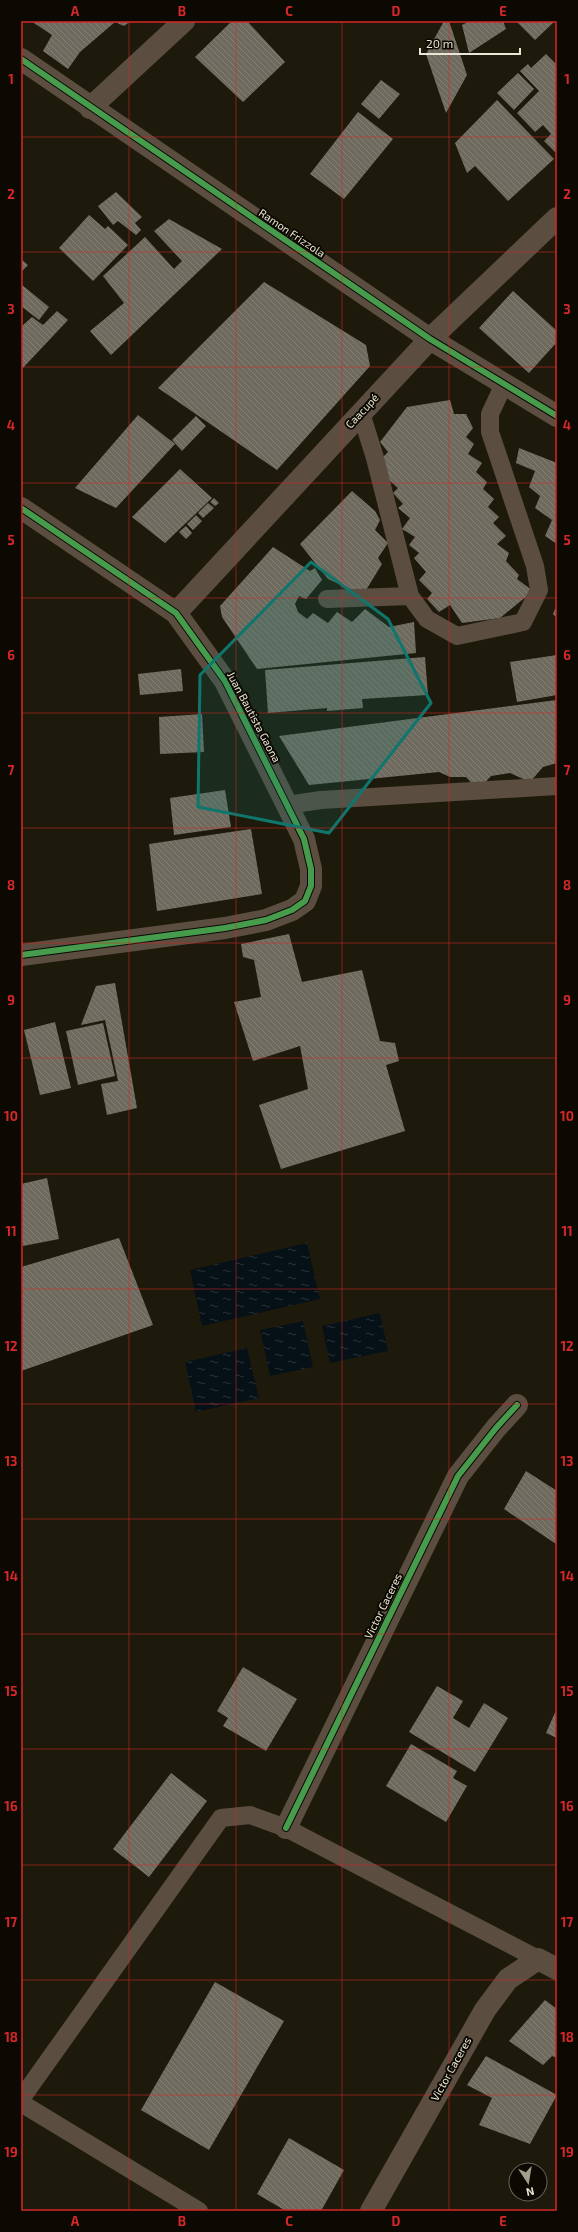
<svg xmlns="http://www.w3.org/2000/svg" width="578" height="2232" font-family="'Exo 2',sans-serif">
	<defs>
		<pattern id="water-ripples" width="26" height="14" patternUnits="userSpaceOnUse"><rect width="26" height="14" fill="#061017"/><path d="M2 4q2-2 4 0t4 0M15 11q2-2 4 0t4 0" fill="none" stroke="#2a3338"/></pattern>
		<pattern id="building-back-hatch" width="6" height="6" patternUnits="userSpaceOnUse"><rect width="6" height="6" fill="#6e6a5d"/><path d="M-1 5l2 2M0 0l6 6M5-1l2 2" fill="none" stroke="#837f74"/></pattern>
	</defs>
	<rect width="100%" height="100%" fill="#1e1a0b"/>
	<path fill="url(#water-ripples)" d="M307,1243L320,1299L202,1326L190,1270Z
		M380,1313L388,1351L330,1363L322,1326Z
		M303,1321L313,1367L270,1376L260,1330Z
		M247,1348L259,1398L196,1412L185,1362Z"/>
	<path fill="url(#building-back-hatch)" d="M31,21H131L124,26L115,22L80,52L68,69L43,51L52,35Z
		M232,21H247L285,62L243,102L195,57Z
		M444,21H449L467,75L446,113L426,54Z
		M470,21H503L506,29L469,53L462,25Z
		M516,21H555L535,40Z
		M546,54L557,65V154L544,141L551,134L543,125L535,132L517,113L539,91L520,71L528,64L531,68Z
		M518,73L534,89L514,110L497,93Z
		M381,80L400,94L379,119L361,104Z
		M497,100L554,159L508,201L475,166L467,173L455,143Z
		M358,112L393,139L344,199L310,174Z
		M116,192L142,217L135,223L141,230L136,235L118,221L113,225L98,206Z
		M89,215L105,229L108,226L128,245L93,281L59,248Z
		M169,219L222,249L111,355L90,331L124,303L103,276L145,237L174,269L182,261L154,231Z
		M21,259L28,265L21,272Z
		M264,282L366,345L370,366L277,470L158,388Z
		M22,285L49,307L39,320L21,306Z
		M513,291L557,331V342L529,373L479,328Z
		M57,311L68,320L21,370V327L32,317L43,325Z
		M450,400L454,414H466L473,428L466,437L474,444L468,454L482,463L476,472L487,482L483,489L494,499L488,507L499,517L493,523L506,536L497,544L509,553L506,561L519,575L517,579L533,591L500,618L462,623L450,605L439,612L427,599L432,593L419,580L426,572L414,558L419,553L409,545L415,537L402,529L410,518L398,508L403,504L393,493L398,488L378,470L381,459L388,452L380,442L407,407Z
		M138,415L175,444L116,508L75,488Z
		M196,416L206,426L182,451L172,440Z
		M519,448L557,463V544L545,536L552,520L535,508L540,496L529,487L535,471L516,463Z
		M180,469L212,498L165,543L132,517Z
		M352,491L375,511L380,520L375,530L388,543L378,558L382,564L363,595L328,579L300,544Z
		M214,498L219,503L215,506L210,502Z
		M208,503L214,508L203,518L198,513Z
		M196,515L202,521L193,530L187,524Z
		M186,526L192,533L186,539L179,532Z
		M273,547L310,571L315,568L322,580L306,599L299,596L295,604L298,612L307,619L313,613L328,623L337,612L352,622L365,609L389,627L414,622L416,653L257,669L222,617L220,606Z
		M557,604V618L553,614Z
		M557,655V695L517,702L510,662Z
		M425,657L428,695L362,699L363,708L327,711V708L268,713L265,670Z
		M181,669L183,691L140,695L138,674Z
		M557,700V763L543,767L530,782L510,773L491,776L478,790L466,777H450L439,772L309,785L279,736Z
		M202,714L204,752L160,754L159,717Z
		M225,790L231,827L174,835L170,798Z
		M251,829L262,894L157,911L149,844Z
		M289,934L302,982L362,970L380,1041L395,1043L399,1061L386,1065L405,1131L281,1169L259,1105L308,1089L300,1046L253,1061L234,1002L261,997L254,960L243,957L241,944Z
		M115,983L137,1108L107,1115L101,1084L118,1081L105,1020L81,1025L96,986Z
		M55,1022L71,1088L40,1095L24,1030Z
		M103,1023L115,1076L78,1085L66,1031Z
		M47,1178L59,1239L23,1246L21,1237V1184Z
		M119,1238L153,1325L21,1371V1267Z
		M526,1471L557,1491L556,1544L504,1509Z
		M243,1667L297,1699L266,1751L223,1726L228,1718L217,1711Z
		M437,1686L463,1701L453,1718L469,1728L484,1703L508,1718L475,1772L409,1732Z
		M557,1708V1738L546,1733Z
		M411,1744L457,1771L453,1778L467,1786L446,1822L386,1786Z
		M171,1773L207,1801L149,1877L113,1849Z
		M215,1982L284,2021L209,2150L141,2110Z
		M545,2000L557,2009V2058L552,2056L543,2065L509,2041Z
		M486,2056L557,2095L530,2144L479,2125L492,2098L467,2085Z
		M289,2138L344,2170L321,2211H286L257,2194Z"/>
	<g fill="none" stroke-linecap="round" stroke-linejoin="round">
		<path stroke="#5c4d41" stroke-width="18" d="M361,413L375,458L410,596L427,619L457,636L523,622L539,590L535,566L490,432V414L504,384
			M327,599L410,596
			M287,805L321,800L557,786
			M21,2099L221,1818L250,1815L286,1828L538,1959
			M21,2103L199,2211"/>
		<path stroke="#5c4d41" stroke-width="22" d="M21,59L430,339L557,416
			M90,108L184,21
			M21,508L176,613L225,681L304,839L311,869V886L305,901L292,910L266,920L225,928L21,955
			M176,613L430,339L557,218
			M286,1828L458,1476L496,1428L517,1405
			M371,2211L485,2010L508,1979L538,1959L557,1969"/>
		<g stroke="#0c0902" stroke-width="8">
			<path id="cycleway" d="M21,59L430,339L557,416
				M21,508L176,613L225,681L304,839L311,869V886L305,901L292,910L266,920L225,928L21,955
				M286,1828L458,1476L496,1428L517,1405"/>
		</g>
		<use href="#cycleway" stroke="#469c4c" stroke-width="6"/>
	</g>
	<path fill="#0f766e" fill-opacity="0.2" stroke="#0f766e" stroke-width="3" stroke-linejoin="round" d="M311,562L388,619L431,703L329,833L198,807L200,675Z"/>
	<path fill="none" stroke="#d62828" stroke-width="1" stroke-opacity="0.55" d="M129,21V2211M236,21V2211M342,21V2211M449,21V2211M21,137H557M21,252H557M21,367H557M21,483H557M21,598H557M21,713H557M21,828H557M21,943H557M21,1058H557M21,1174H557M21,1289H557M21,1404H557M21,1519H557M21,1634H557M21,1749H557M21,1865H557M21,1980H557M21,2095H557"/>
	<g text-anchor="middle" stroke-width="4" stroke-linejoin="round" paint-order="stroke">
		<g font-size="11" fill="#ebe7d6" stroke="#0c0902">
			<text transform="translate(292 233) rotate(34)" y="4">Ramon Frizzola</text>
			<text transform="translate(362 411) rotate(-47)" y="4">Caacupé</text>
			<text transform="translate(254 717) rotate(62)" y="4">Juan Bautista Gaona</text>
			<text transform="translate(383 1606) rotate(-64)" y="4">Victor Caceres</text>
			<text transform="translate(451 2069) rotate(-61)" y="4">Victor Caceres</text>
		</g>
	</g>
	<rect width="578" height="2232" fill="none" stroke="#0c0902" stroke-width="44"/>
	<g transform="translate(528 2182) rotate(168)"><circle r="19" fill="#0c0902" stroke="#656257"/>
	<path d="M0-3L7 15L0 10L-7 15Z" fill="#a39f8f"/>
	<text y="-6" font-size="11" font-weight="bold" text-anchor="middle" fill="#ebe7d6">N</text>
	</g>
	<path d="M420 48v6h100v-6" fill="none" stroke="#ebe7d6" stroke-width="2"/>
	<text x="426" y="48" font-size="12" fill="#ebe7d6" stroke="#0c0902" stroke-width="3" paint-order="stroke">20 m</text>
	<rect x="22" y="22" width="534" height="2188" fill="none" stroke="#d62828" stroke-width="1.5"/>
	<g font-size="13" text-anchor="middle" font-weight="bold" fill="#d62828">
		<text x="75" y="16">A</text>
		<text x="182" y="16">B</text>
		<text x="289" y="16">C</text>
		<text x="396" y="16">D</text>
		<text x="503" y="16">E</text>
		<text x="11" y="84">1</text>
		<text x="567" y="84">1</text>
		<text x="11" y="199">2</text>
		<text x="567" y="199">2</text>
		<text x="11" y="314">3</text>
		<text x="567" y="314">3</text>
		<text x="11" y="430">4</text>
		<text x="567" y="430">4</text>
		<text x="11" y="545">5</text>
		<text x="567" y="545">5</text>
		<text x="11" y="660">6</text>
		<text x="567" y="660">6</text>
		<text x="11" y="775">7</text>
		<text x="567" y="775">7</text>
		<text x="11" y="890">8</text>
		<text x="567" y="890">8</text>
		<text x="11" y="1005">9</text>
		<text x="567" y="1005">9</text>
		<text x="11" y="1121">10</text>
		<text x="567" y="1121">10</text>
		<text x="11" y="1236">11</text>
		<text x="567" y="1236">11</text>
		<text x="11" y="1351">12</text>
		<text x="567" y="1351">12</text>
		<text x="11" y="1466">13</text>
		<text x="567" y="1466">13</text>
		<text x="11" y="1581">14</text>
		<text x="567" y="1581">14</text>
		<text x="11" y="1696">15</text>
		<text x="567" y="1696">15</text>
		<text x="11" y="1811">16</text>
		<text x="567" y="1811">16</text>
		<text x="11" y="1927">17</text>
		<text x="567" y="1927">17</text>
		<text x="11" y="2042">18</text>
		<text x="567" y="2042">18</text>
		<text x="11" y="2157">19</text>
		<text x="567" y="2157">19</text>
		<text x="75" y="2226">A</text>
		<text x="182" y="2226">B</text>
		<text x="289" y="2226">C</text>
		<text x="396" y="2226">D</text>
		<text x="503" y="2226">E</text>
	</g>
</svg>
